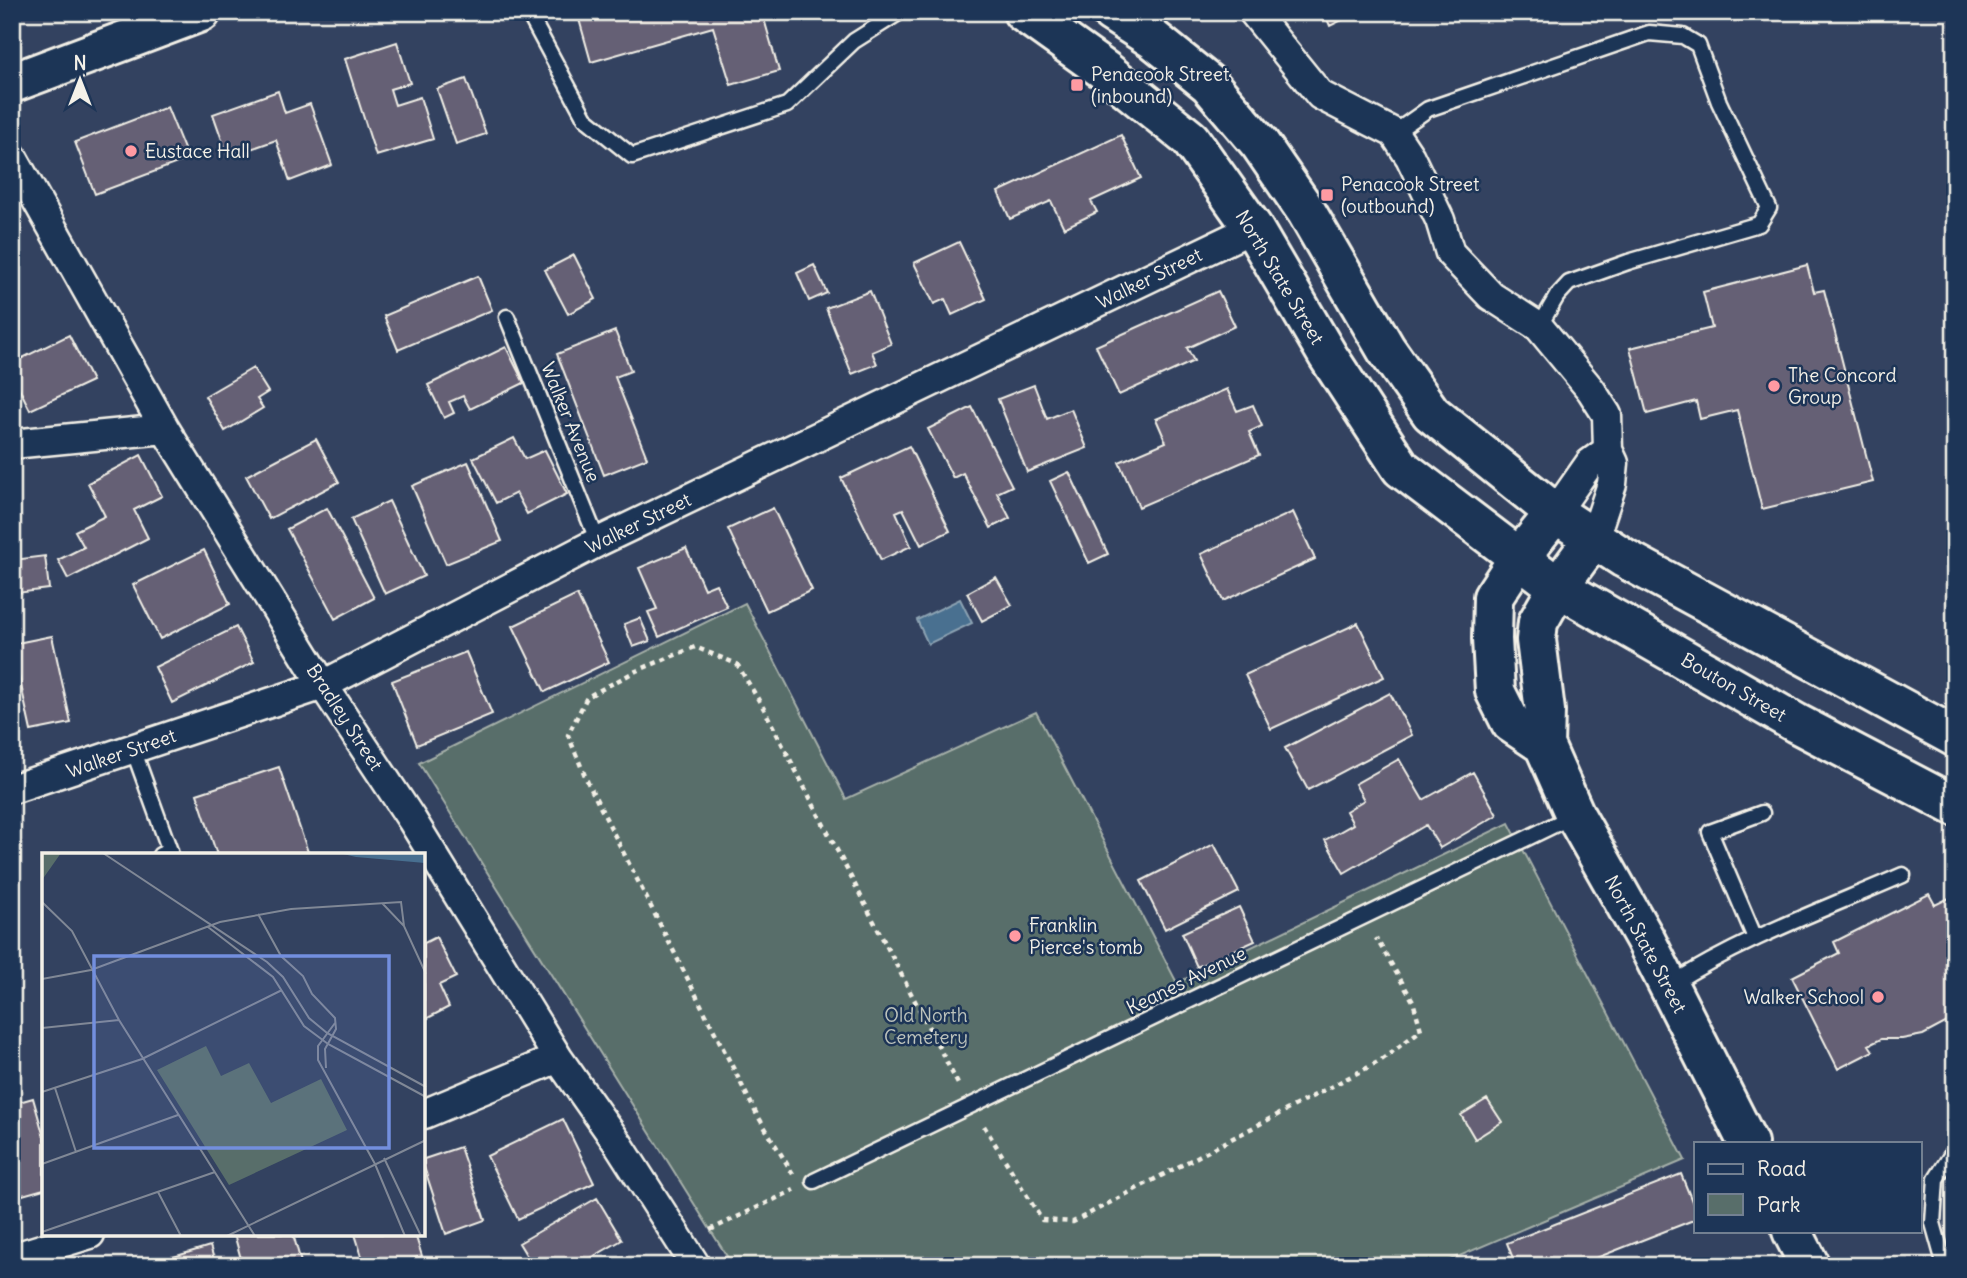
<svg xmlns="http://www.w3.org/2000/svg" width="1967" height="1278" font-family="Delius,sans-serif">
	<rect width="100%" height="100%" fill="#334260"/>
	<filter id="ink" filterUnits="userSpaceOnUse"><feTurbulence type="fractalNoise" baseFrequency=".0143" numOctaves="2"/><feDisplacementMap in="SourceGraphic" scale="14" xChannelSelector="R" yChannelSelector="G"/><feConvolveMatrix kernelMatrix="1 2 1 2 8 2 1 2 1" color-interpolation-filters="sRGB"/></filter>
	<g filter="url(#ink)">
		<path fill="#586e6a" stroke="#a6b0a9" stroke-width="2" d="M745,603L846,799L1036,712L1177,983L1509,823L1685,1160L1436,1266H733L419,763Z"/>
		<path fill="#486f90" stroke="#8da3b3" stroke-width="2" d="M960,599L972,623L928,644L917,620Z"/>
		<path fill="#656075" stroke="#f4f1e8" stroke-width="2" d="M577,12H762L779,71L731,85L713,27L591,62Z
			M1324,12H1358L1330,26Z
			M397,42L410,83L390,89L395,105L420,97L433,139L376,156L345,59Z
			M466,79L486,134L456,144L437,89Z
			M278,91L285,113L310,104L332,165L290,181L276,140L228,157L213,114Z
			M167,107L188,159L95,194L75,142Z
			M1121,135L1141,178L1091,201L1097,212L1064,228L1051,201L1010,219L998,192Z
			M959,242L986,299L952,315L945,299L934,304L914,263Z
			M574,255L596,299L568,314L545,270Z
			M814,265L827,293L809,301L797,273Z
			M1807,265L1814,292L1824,290L1873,482L1762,509L1737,410L1700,419L1696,401L1647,414L1630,348L1712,328L1703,292Z
			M478,276L492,310L398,350L384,316Z
			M870,291L891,344L872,352L877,364L852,374L826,308Z
			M1218,291L1235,326L1187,348L1194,361L1119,395L1096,346Z
			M615,331L631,371L615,377L647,458L604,475L557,354Z
			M69,335L92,381L30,410L12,374V363Z
			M506,347L524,383L470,409L463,396L449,402L454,413L444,418L428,385Z
			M253,368L268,392L257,399L263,408L225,431L205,396Z
			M1034,385L1047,419L1071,409L1087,448L1027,472L998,399Z
			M1227,389L1237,411L1253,405L1262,426L1249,432L1259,455L1139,507L1119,462L1166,442L1156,419Z
			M972,407L1012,486L997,493L1010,518L991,528L963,473L953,478L928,429Z
			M514,438L525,459L545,450L567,494L527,514L516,493L496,503L473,458Z
			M316,439L339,482L269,519L246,476Z
			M909,446L950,531L921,545L903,509L896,512L911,546L881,560L841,478Z
			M141,455L162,496L134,510L148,538L68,579L58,560L84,547L75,531L105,516L88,483Z
			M468,462L502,541L446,564L412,486Z
			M1069,472L1108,554L1089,563L1050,481Z
			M389,501L424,576L385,594L351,519Z
			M327,508L374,598L335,619L287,529Z
			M773,508L812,590L767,611L728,529Z
			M1293,512L1315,559L1223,601L1201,554Z
			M686,548L704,589L716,584L727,607L659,637L648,612L657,609L639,568Z
			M204,550L230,604L160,639L133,585Z
			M45,556L49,589L17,593L13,560Z
			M996,577L1012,605L982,621L967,593Z
			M577,595L609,662L545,692L513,626Z
			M640,618L650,641L633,647L624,624Z
			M1358,623L1384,677L1271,729L1245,675Z
			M236,627L254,662L172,703L155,667Z
			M52,636L71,723L31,731L12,644Z
			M466,652L492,714L417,745L392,681Z
			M1390,693L1412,735L1308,790L1285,748Z
			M1399,759L1423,800L1473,772L1497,815L1440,848L1426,825L1344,873L1325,840L1353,824L1346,811L1364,800L1355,784Z
			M279,767L309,855H217L197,794Z
			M1214,844L1239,892L1165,929L1141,881Z
			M1929,894L1935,905L1955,895V1018L1923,1035L1902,1039H1881L1869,1045L1873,1051L1838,1069L1792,977L1839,953L1834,942Z
			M1239,907L1255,941L1197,967L1182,933Z
			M436,937L456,977L439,985L449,1007L424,1020V943Z
			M33,1098L44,1137V1189L12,1198V1104Z
			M1487,1099L1502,1122L1475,1139L1461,1115Z
			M563,1119L594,1183L518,1219L487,1156Z
			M460,1147L485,1220L446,1234L424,1167V1159Z
			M1681,1174L1696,1211V1219L1576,1266H1516L1507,1243Z
			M597,1198L622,1240L577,1266H533L519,1243Z
			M234,1234H293L302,1266H243Z
			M355,1234H415L422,1256L390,1266H365Z
			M210,1246L216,1266H161L160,1261Z"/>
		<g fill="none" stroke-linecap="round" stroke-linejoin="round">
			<g stroke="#f4f1e8" stroke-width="19">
				<path id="lane" d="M528,12L585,118L632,156L787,105L854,41L900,12
					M1394,133L1428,109L1649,33L1683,36L1698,45L1719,102L1769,208L1759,224L1628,262L1569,283L1557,296L1539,327
					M507,317L598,542
					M133,749L170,851L160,855
					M1755,938L1710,832L1762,813
					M1670,985C1742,939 1825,909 1903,875
					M814,1181L1573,816
					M1945,1266L1933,1223L1936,1179L1955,1149"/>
			</g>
			<g stroke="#f4f1e8" stroke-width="33">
				<path id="street" d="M1253,12L1320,95L1394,133L1410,157L1440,220L1450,253L1491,296L1539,327L1591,390L1607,415L1608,450L1614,463L1612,484L1594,538
					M12,156L165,429L323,685L412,820L558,1058L619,1145L696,1266
					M12,444L165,429
					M1555,513L1590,463L1608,450
					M12,789L323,685L598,542L1253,228
					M424,1114L558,1058
					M12,1258L90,1234"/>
			</g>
			<g stroke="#f4f1e8" stroke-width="44">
				<path id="secondary" d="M12,83L201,12
					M1594,538L1558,587L1538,622L1536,640L1545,711L1544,745L1575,815L1645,939L1748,1143
					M1544,745L1511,723L1495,691L1492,639L1493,597L1518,559L1555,513
					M1792,1231L1810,1266"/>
			</g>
			<g stroke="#f4f1e8" stroke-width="44">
				<path id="primary" d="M1023,12L1107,72L1190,139L1253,228L1328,356L1401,468L1558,587L1796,723L1955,806
					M1111,12L1153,39L1209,84L1260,144L1306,211L1386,349L1431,413L1555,513L1624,558L1955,737"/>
			</g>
			<path stroke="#f4f1e8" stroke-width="4.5" stroke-dasharray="5 5" stroke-linecap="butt" d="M984,1126L1042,1220L1073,1222L1380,1061L1421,1030L1413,1001L1376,938
				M793,1174L756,1113L588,783L568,735L587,697L636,671L695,647L737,664L764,709L959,1086
				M710,1230L794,1190"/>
			<use href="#lane" stroke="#1d3557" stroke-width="14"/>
			<use href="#street" stroke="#1d3557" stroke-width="28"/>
			<use href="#secondary" stroke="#1d3557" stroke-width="38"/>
			<use href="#primary" stroke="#1d3557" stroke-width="38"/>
		</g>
	</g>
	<g fill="#ff9aa2" stroke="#1d3557" stroke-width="2.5">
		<rect x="1070" y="78" width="14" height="14" rx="3.5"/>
		<circle cx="131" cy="151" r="7"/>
		<rect x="1320" y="188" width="14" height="14" rx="3.5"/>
		<circle cx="1774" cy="386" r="7"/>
		<circle cx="1015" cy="936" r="7"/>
		<circle cx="1878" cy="997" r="7"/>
	</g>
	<g text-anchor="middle" stroke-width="5" stroke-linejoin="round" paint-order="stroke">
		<g font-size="19" fill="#f4f1e8" stroke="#1d3557" text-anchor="start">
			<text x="1091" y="81">Penacook Street<tspan x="1091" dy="22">(inbound)</tspan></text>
			<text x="145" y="158">Eustace Hall</text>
			<text x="1341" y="191">Penacook Street<tspan x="1341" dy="22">(outbound)</tspan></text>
			<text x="1788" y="382">The Concord<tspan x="1788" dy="22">Group</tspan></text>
			<text x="1029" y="932">Franklin<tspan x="1029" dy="22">Pierce's tomb</tspan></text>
			<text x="1864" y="1004" text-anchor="end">Walker School</text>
		</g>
		<g font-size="19" fill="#f4f1e8" stroke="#1d3557">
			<text transform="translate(1280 277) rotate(59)" y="7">North State Street</text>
			<text transform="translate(1149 278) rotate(-26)" y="7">Walker Street</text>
			<text transform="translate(571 422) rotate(68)" y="7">Walker Avenue</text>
			<text transform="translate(638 523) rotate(-26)" y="7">Walker Street</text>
			<text transform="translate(1734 687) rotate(30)" y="7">Bouton Street</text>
			<text transform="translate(345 717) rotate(57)" y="7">Bradley Street</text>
			<text transform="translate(121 753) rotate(-19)" y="7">Walker Street</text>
			<text transform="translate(1646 944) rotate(62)" y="7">North State Street</text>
			<text transform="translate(1186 980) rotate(-26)" y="7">Keanes Avenue</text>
		</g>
		<g font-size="19" fill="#bdc3bc" stroke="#1d3557">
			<text x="926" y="1022">Old North<tspan x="926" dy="22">Cemetery</tspan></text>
		</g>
	</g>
	<g transform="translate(42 853)">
		<rect width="383" height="383" fill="#334260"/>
		<path d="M0,0H19L0,27ZM164,193L179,223L207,210L229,250L279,226L305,277L187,332L115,217Z" fill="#586e6a"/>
		<path d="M297,0H383V10L314,4Z" fill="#486f90"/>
		<path fill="none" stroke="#808896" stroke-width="2" d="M61,0L225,109L241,124L267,165L285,180L384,234M0,49L30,78L77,167L213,383M340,50L362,73L384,121M216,61L239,103L261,123L270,141L293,165L294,176L283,196L284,215M166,74L231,124L262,173L286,191L384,244M0,126L49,117L178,69L249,56L359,49L362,73M293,170L276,193V207L333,311L363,383M0,175L77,167M13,235L34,299M0,239L100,206L240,137M342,305L379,383M0,311L136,262M116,339L139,383M0,379L173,319M185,383L384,287"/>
		<path fill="#738fde" fill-opacity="0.15" stroke="#738fde" stroke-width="3.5" d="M52,103H347V295H52Z"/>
		<rect width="383" height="383" fill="none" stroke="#f4f1e8" stroke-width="3.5"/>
	</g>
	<rect width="1967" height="1278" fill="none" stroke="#1d3557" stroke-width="42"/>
	<rect x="21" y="21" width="1925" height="1236" fill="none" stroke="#f4f1e8" stroke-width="2.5" filter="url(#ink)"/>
	<rect x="1694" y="1142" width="228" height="91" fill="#1d3557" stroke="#738091" stroke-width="2"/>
	<rect x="1708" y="1164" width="35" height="10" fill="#1d3557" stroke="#738091" stroke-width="2"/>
	<text x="1757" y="1176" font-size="21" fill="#f4f1e8">Road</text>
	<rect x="1708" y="1194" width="35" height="21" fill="#586e6a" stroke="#738091" stroke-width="2"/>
	<text x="1757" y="1212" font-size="21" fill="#f4f1e8">Park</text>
	<g transform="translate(80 80)" stroke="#1d3557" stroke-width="5" paint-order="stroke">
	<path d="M0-5L12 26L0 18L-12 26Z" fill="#f4f1e8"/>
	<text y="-10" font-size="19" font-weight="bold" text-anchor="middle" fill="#f4f1e8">N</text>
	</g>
</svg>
